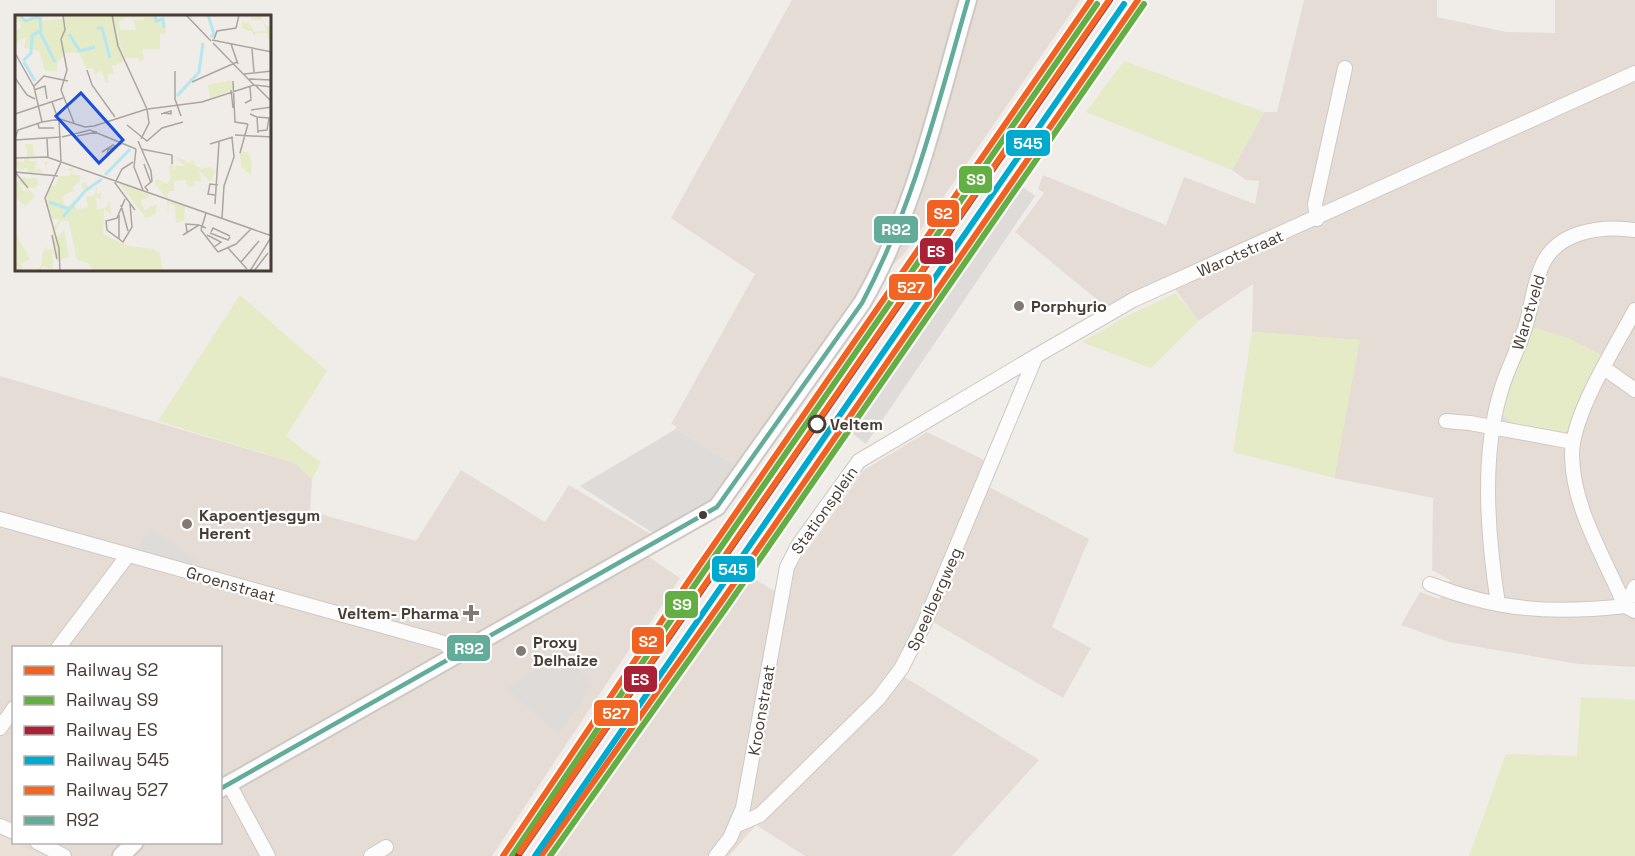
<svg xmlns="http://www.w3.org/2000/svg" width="1635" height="856" font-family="'Space Grotesk',sans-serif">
	<rect width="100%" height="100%" fill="#f0ece8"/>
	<path fill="#e5ddd5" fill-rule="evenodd" d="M792,0H1080L904,254L853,305L742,469L676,429V426L671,424L755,274L671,218Z
		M1304,0H1437V17L1506,32L1555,33V0H1635V667L1579,664L1478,647L1449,642L1401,625L1420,592L1440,599L1450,580L1432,570L1433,498L1334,478L1359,340L1252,332L1253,284L1198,321L1169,280L1106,307L1015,232L1044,193L1038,189L1043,175L1166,225L1184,177L1255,204L1259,181L1246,180L1232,170L1264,112H1277Z
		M0,376L295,463L312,479L310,511L416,541L461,470L545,522L569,485L654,536L634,547L680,578L638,641L631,647L492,856H0ZM14,648H220V842H14Z
		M927,432L984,460L975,483L991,488L1089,539L1052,627L1091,648L1063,698L921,615L889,674L903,676L1039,760L952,856H805L756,825L729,856H553L748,575L789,600L795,567L864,470Z"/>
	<path fill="#ece1d7" d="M0,835L14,842L44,856H0Z"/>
	<path fill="#e5ebc6" d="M1124,61L1264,112L1232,170L1086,112Z
		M1176,293L1198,321L1151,368L1082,342L1129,315Z
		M240,295L327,371L286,436L321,463L312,479L295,463L158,421Z
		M1532,327L1568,338L1605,357L1571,431C1553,436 1511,429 1501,412Z
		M1252,332L1360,340L1334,478L1233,452Z
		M1581,697L1635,700V856H1469L1506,754L1577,756Z"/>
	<path fill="#dfdbd8" d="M1019,184L1035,196L866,444L848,430Z
		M676,429L742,469L720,497L653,533L580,486Z
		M150,527L197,559L191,567L135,553Z
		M565,653L593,686L558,734L505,687Z"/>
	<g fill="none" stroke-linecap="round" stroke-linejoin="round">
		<g stroke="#cdc8c4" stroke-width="16">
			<path id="minor" d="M1317,219L1315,204L1345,68
				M1635,310C1616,346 1571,415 1572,456C1573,509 1605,558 1625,606L1635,611
				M1604,368L1635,390
				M1446,421L1470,423L1573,442
				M0,519L444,643L458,656
				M1430,584C1498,611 1553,614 1625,606L1635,587
				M1498,604C1488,538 1481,459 1500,394C1505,374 1516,354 1523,334C1531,313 1532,289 1541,268C1555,231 1601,225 1635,230
				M58,648L128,555
				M0,728L14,708
				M229,784L268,856
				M737,825L760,815L878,699L901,669L924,624L1036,356
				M0,826L14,832
				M37,842L64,856
				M371,856L386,847
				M716,856L730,838L743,808L787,567L799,544L859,461L1036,356L1133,300L1635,73"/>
		</g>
		<g stroke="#cdc8c4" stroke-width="20">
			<path id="tertiary" d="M220,789L717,507L862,303C916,210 938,102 968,0
				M121,856L135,842"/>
		</g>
		<use href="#minor" stroke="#fdfcfc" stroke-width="14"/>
		<use href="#tertiary" stroke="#fdfcfc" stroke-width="16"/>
		<g stroke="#fff" stroke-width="9">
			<path id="bus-1" d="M220,789L717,507L862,303C913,207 938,104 968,0"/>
		</g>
		<use href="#bus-1" stroke="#64ac9a" stroke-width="4.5"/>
		<g stroke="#fff" stroke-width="10">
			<path id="rail-1" d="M503,856L690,579L1091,0
				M541,856L722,601L1138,0"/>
		</g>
		<g stroke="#fff" stroke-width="10">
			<path id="rail-2" d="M512,856L696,583L1097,4
				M550,856L728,605L1144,4"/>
		</g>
		<g stroke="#fff" stroke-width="10">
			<path id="rail-3" d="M518,856L1110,0"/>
		</g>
		<g stroke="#fff" stroke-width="10">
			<path id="rail-4" d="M535,856L1124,4"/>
		</g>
		<g stroke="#fff" stroke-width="10">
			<path id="rail-5" d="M520,852L1109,0"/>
		</g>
		<use href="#rail-1" stroke="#f16122" stroke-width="6"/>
		<use href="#rail-2" stroke="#64af43" stroke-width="6"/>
		<use href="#rail-3" stroke="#aa2135" stroke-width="6"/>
		<use href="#rail-4" stroke="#00a9ce" stroke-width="6"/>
		<use href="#rail-5" stroke="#f26522" stroke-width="6"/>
	</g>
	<g fill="#827973" stroke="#fff" stroke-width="2">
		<circle cx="1019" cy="306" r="6"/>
		<circle cx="187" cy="524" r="6"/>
		<path d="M468 604h6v6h6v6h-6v6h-6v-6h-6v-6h6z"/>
		<circle cx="521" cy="651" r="6"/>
	</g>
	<circle fill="#fff" stroke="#473b34" stroke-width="3" cx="817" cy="424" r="8"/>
	<circle fill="#473b34" stroke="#fff" stroke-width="2" cx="703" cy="515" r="5"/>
	<g text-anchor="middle" stroke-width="4.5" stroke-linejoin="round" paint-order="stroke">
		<g font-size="16" fill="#473b34" stroke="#fff">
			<text transform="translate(1240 253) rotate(-24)" y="6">Warotstraat</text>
			<text transform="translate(1528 312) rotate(-73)" y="6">Warotveld</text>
			<text transform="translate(824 510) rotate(-55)" y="6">Stationsplein</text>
			<text transform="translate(231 584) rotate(16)" y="6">Groenstraat</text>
			<text transform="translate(934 599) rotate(-66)" y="6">Speelbergweg</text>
			<text transform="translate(761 710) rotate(-80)" y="6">Kroonstraat</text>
		</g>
		<g font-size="16" font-weight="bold" fill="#473b34" stroke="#fff" text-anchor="start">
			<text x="1031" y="312">Porphyrio</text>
			<text x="199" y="521">Kapoentjesgym<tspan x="199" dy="18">Herent</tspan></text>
			<text x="459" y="619" text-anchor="end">Veltem- Pharma</text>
			<text x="533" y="648">Proxy<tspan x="533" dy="18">Delhaize</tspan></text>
		</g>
		<g font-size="16" font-weight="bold" fill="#473b34" stroke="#fff" text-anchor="start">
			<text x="830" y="430">Veltem</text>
		</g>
	</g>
	<g transform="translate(15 15)">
		<rect width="256" height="256" fill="#f0ece8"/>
		<path d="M0,0L11,5L28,0L27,6L49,4L48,0H96L110,46L97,51L99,59H92L94,68H91L86,54L80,60L77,53L72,54L64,38H51L43,47L42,56H30L24,36L9,33L11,22L1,28L0,16L6,13L4,6L0,7ZM97,0H140L141,6L148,4L151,18L145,19V34H127L129,44L125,47L123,43H110ZM129,2V5H119L121,15H105L104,8L109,3ZM236,0H245L251,11H256L254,30L252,18H241L238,22V17L227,13V6L231,9L233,5L239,17L252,16L247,5H236ZM216,65L220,73L195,84L193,70ZM10,129H18L19,141H14V146L33,147L30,153V147H22L19,156L24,153L28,157L14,158L12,152L6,155L1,151L0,146L8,147L13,140ZM225,137H233L237,148L236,160L226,152ZM157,140L175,148L179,144L178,149L187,154L194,152L201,156L195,167L184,155L187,167L179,166V171L172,172L171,165L159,166V176H154L152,185L170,191L169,206L161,208L160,192L154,188L153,200L152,184L143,172L146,167L141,172L140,168L142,164L152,169L156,163L152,147L154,153L157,147L159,157L161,151H170ZM58,152L57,159L65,160V166L58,172L60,178L57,176L47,182L50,190L53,191L70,176L66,170L70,167L74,173L59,190L62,195L73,192L71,182L80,180L81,168L82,179L86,178V185L81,182L82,195L92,192L94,185L96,199L89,194L88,219L113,231L138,234L145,239L147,256H78L73,248L62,245L54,207L47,205L39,217L43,222L49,214L54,242L42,246L37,235L38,255L28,251L25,256H20L26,251L28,237L32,231L31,236L38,234L37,212L38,215L44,204H35L31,186L34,171H41L44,161H55L56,156L51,155ZM9,161L11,164L21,162L24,170L19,173L5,169L7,175L13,177V173L20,181L10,191L0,182V169ZM104,168L133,179L136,182L126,185V189L130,195L142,189L140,200L134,199L137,201L131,203ZM0,217L15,244L6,249L8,256H0Z" fill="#e5ebc6" fill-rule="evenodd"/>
		<path fill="none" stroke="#b6e6f1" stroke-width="3" d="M5,0L10,6L22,2L25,4L26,15L17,21L16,38L8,46M140,0L141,6L148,4L149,13M193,0L199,19L196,22M82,13H87L95,43M24,15L40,47M54,19L65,36L80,32M9,47L20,66M162,81L184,57L188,28M90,160L115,134M34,187L54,194M48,202L70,176L87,164"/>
		<path fill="none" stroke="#aca5a0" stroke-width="1.5" d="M48,0L50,15L46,24L52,55L46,75L59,108M97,0L103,31L132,94M171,0L196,26M199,24L202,16L221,13L224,0M197,25L257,37M198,28L239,70M216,29L223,49M237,34L239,57M0,38L19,72L27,107M72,55L77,70L100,102M160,56V84L166,101M229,59L257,56M0,63L12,80L20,84M234,64L257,65M218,66L220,107L233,109M177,67L222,47M240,70L257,87M19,71L29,61L53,66M19,75L30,71L32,84M216,75L218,93M37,87L43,104M230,88L236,85L235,71M133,94L187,87L239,70L257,72M236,95L257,92M0,99L48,83M146,99L156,96V99L148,98M235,99L242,102L243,118M242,102L254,103L252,115L243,116M44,104L46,147L30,183L44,233L45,256M27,107L45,104L70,112L79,111L132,94M23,109L24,113H39M112,110L132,126L147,113L168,107M220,120L257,122M62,121L82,117M47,122L75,115L121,134M0,123L3,115L27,107M32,123L33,143M126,124L134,108L132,94M0,125L46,122M123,126L136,156L137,166L130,172L133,176M195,129L218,122M121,134L119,152L128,175M126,134L157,140V149M87,137L98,130L102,133M225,138L233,109M0,143L32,142L257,221M91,143L93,135L108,128M118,147L107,154L100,168L120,195M129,149L136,168M0,157L43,161M0,157L13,173M200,180L193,179L195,169L203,170M110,184L102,203L91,206L92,215L108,227L117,212L115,189M200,189L204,127M106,190L113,216M191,198L186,215L203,237M104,200V224M207,203L209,171L219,142L217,123M172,217L171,209L184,210M196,217L198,213L215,221M195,218L213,225L215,222M37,220L42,244M168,220L184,210L191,213M192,220L206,227L199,232M213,233L232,254M203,237L221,229L236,214M226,247L244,226M235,256L257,221M239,256L253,238"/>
		<path fill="#1d4ed8" fill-opacity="0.15" stroke="#1d4ed8" stroke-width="3" d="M66,78L108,125L84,148L41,101Z"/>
		<rect width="256" height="256" fill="none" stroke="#473b34" stroke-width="3"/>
	</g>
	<g stroke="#fff" stroke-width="2">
		<rect x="1005" y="129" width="46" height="28" rx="6" fill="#00a9ce"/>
		<rect x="958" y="165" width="35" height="29" rx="6" fill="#64af43"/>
		<rect x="926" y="199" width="34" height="29" rx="6" fill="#f16122"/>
		<rect x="873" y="215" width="46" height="29" rx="6" fill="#64ac9a"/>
		<rect x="919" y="237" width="35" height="28" rx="6" fill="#aa2135"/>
		<rect x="888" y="273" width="45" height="28" rx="6" fill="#f26522"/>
		<rect x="711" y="555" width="45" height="28" rx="6" fill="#00a9ce"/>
		<rect x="664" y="590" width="35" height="29" rx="6" fill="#64af43"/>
		<rect x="631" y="626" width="34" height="29" rx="6" fill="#f16122"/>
		<rect x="446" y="634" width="45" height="28" rx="6" fill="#64ac9a"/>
		<rect x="623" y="665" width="35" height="28" rx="6" fill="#aa2135"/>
		<rect x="593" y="699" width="46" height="28" rx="6" fill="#f26522"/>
	</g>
	<g font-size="16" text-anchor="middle" font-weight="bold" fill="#fff">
		<text x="1028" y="149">545</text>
		<text x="976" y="185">S9</text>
		<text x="943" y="219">S2</text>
		<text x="896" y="235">R92</text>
		<text x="936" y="257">ES</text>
		<text x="911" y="293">527</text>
		<text x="733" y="575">545</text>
		<text x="682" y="610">S9</text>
		<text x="648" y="647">S2</text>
		<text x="469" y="654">R92</text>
		<text x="640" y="685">ES</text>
		<text x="616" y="719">527</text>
	</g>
	<rect x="12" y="646" width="210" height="198" fill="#ffffff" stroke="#b5b1ae" stroke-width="1.5"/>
	<rect x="24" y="666" width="30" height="9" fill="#f16122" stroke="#b5b1ae" stroke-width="1.5"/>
	<text x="66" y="676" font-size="18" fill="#473b34">Railway S2</text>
	<rect x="24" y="696" width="30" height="9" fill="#64af43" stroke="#b5b1ae" stroke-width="1.5"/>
	<text x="66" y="706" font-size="18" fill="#473b34">Railway S9</text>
	<rect x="24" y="726" width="30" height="9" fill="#aa2135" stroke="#b5b1ae" stroke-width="1.5"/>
	<text x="66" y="736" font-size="18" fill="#473b34">Railway ES</text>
	<rect x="24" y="756" width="30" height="9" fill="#00a9ce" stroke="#b5b1ae" stroke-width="1.5"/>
	<text x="66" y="766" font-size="18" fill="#473b34">Railway 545</text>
	<rect x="24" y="786" width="30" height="9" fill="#f26522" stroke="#b5b1ae" stroke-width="1.5"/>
	<text x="66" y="796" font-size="18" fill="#473b34">Railway 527</text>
	<rect x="24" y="816" width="30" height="9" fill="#64ac9a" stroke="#b5b1ae" stroke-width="1.5"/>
	<text x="66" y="826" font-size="18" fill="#473b34">R92</text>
</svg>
